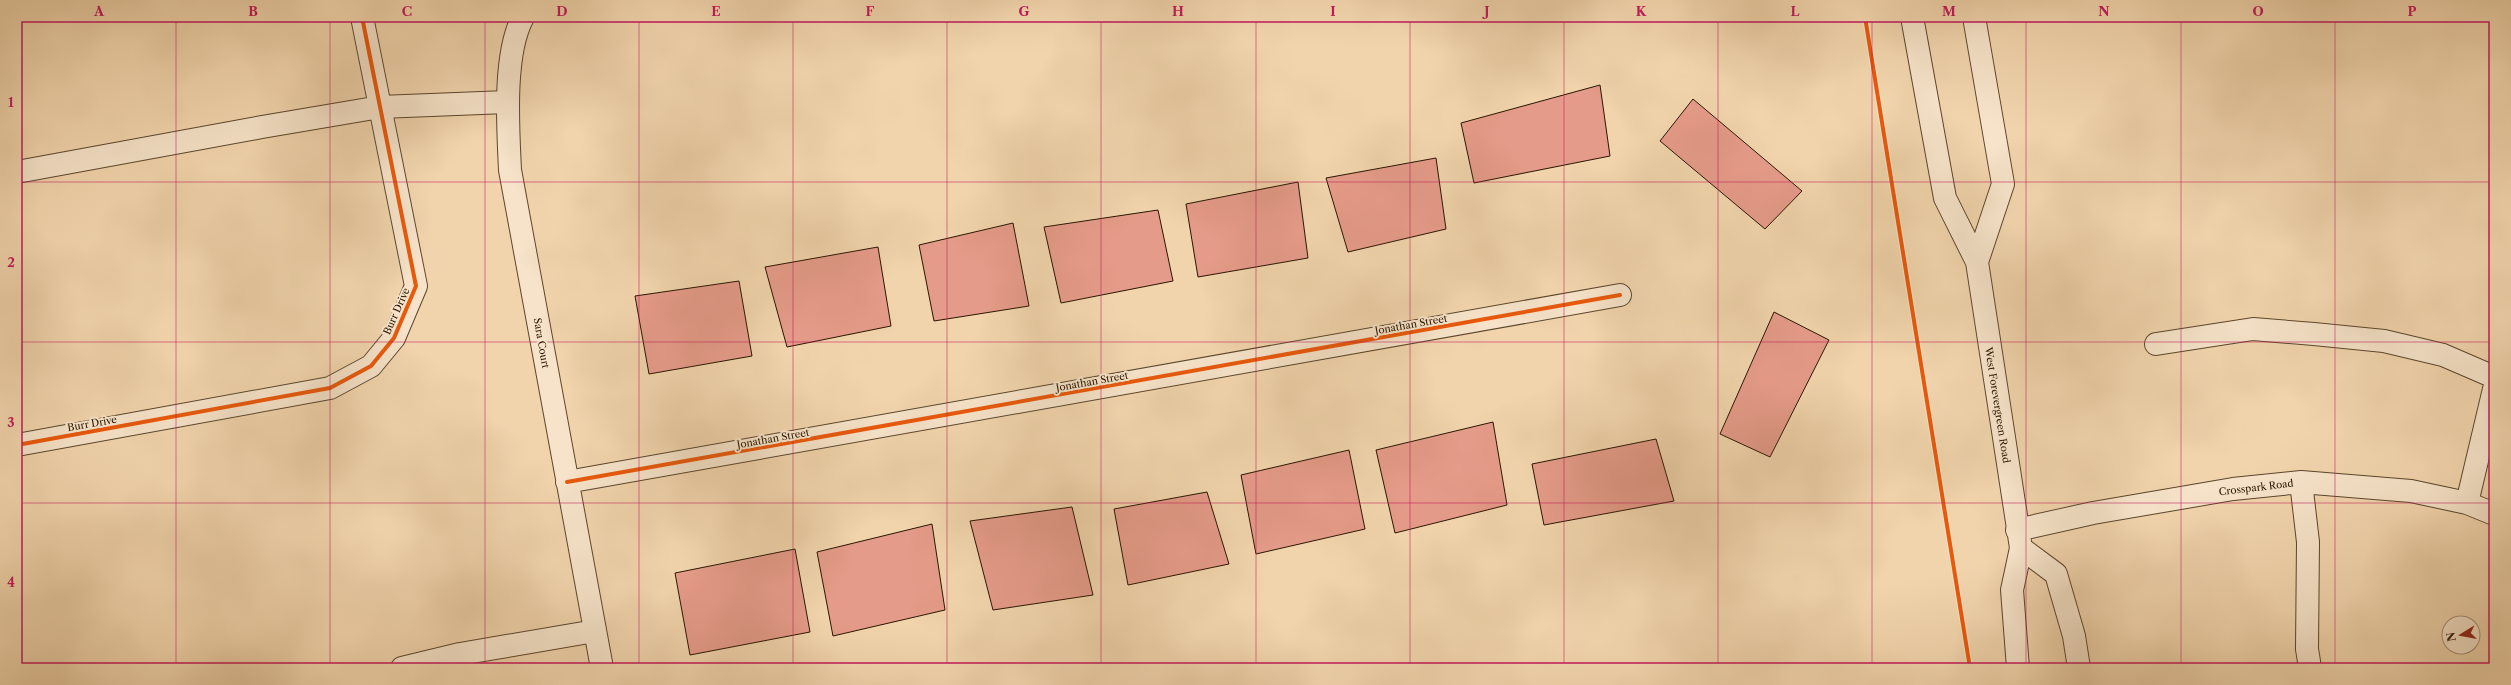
<svg xmlns="http://www.w3.org/2000/svg" width="2511" height="685" font-family="'Libre Caslon Text',serif">
	<rect width="100%" height="100%" fill="#f1d4ac"/>
	<filter id="stains"><feTurbulence type="fractalNoise" baseFrequency=".005" numOctaves="4"/><feColorMatrix values="0 0 0 0 .2 0 0 0 0 .09 0 0 0 0 .02 0 0 0 .5 -.17"/></filter>
	<radialGradient id="worn" r=".72"><stop offset=".6" stop-color="#630" stop-opacity="0"/><stop offset="1" stop-color="#630" stop-opacity=".3"/></radialGradient>
	<path fill="#e59b89" stroke="#291601" d="M1600,85L1610,156L1474,183L1461,123Z
		M1693,99L1802,191L1765,229L1660,141Z
		M1436,158L1446,229L1348,252L1326,178Z
		M1298,182L1308,258L1198,277L1186,204Z
		M1158,210L1173,281L1061,303L1044,227Z
		M1013,223L1029,306L934,321L919,245Z
		M878,247L891,326L787,347L765,267Z
		M739,281L752,356L649,374L635,296Z
		M1774,312L1829,340L1770,457L1720,434Z
		M1493,422L1507,505L1395,533L1376,450Z
		M1656,439L1674,501L1544,525L1532,464Z
		M1349,450L1365,529L1256,554L1241,475Z
		M1207,492L1229,564L1128,585L1114,509Z
		M1072,507L1093,595L993,610L970,521Z
		M932,524L945,610L833,636L817,552Z
		M795,549L810,632L690,655L675,573Z"/>
	<g fill="none" stroke-linecap="round" stroke-linejoin="round">
		<g stroke="#5b462c" stroke-width="24">
			<path id="minor" d="M523,17C503,54 508,127 510,170L602,668
				M1912,17L1945,198L1977,262L2003,184L1974,17
				M17,172L262,127L380,107L507,102
				M1977,262L2021,548
				M2156,344L2253,329L2314,334L2384,341L2443,355L2494,377
				M17,445L330,388L371,366L394,338L416,286L362,17
				M567,482L1620,295
				M2301,482L2308,542L2307,649L2310,668
				M2467,503L2494,389
				M2017,530L2093,513L2233,489L2301,482L2411,491L2467,503L2494,514
				M402,668L460,654L595,631
				M2018,668L2012,590L2021,548L2056,574L2074,636L2079,668"/>
		</g>
		<use href="#minor" stroke="#f6e3c9" stroke-width="22"/>
		<g stroke="#f6e3c9" stroke-width="6">
			<path id="cycleway" d="M1865,17L1970,668
				M17,445L330,388L371,366L394,338L416,286L362,17
				M567,482L1620,295"/>
		</g>
		<use href="#cycleway" stroke="#e8590c" stroke-width="4"/>
	</g>
	<path fill="none" stroke="#c2185b" stroke-width="1" stroke-opacity="0.55" d="M176,17V668M330,17V668M485,17V668M639,17V668M793,17V668M947,17V668M1101,17V668M1256,17V668M1410,17V668M1564,17V668M1718,17V668M1872,17V668M2026,17V668M2181,17V668M2335,17V668M17,182H2494M17,342H2494M17,503H2494"/>
	<g text-anchor="middle" stroke-width="4" stroke-linejoin="round" paint-order="stroke">
		<g font-size="10" fill="#291601" stroke="#f6e3c9">
			<text transform="translate(396 311) rotate(-66)" y="4">Burr Drive</text>
			<text transform="translate(1411 324) rotate(-10)" y="4">Jonathan Street</text>
			<text transform="translate(542 343) rotate(80)" y="4">Sara Court</text>
			<text transform="translate(1092 381) rotate(-10)" y="4">Jonathan Street</text>
			<text transform="translate(1998 405) rotate(81)" y="4">West Forevergreen Road</text>
			<text transform="translate(92 423) rotate(-10)" y="4">Burr Drive</text>
			<text transform="translate(773 438) rotate(-10)" y="4">Jonathan Street</text>
			<text transform="translate(2256 487) rotate(-7)" y="4">Crosspark Road</text>
		</g>
	</g>
	<rect width="2511" height="685" fill="none" stroke="#f1d4ac" stroke-width="44"/>
	<g transform="translate(2461 635) rotate(259)"><circle r="19" fill="#f6e3c9" stroke="#a49179"/>
	<path d="M0-3L7 15L0 10L-7 15Z" fill="#8f2418"/>
	<text y="-6" font-size="11" font-weight="bold" text-anchor="middle" fill="#291601">N</text>
	</g>
	<rect x="22" y="22" width="2467" height="641" fill="none" stroke="#c2185b" stroke-width="1.5"/>
	<g font-size="13" text-anchor="middle" font-weight="bold" fill="#c2185b">
		<text x="99" y="16">A</text>
		<text x="253" y="16">B</text>
		<text x="407" y="16">C</text>
		<text x="562" y="16">D</text>
		<text x="716" y="16">E</text>
		<text x="870" y="16">F</text>
		<text x="1024" y="16">G</text>
		<text x="1178" y="16">H</text>
		<text x="1333" y="16">I</text>
		<text x="1487" y="16">J</text>
		<text x="1641" y="16">K</text>
		<text x="1795" y="16">L</text>
		<text x="1949" y="16">M</text>
		<text x="2104" y="16">N</text>
		<text x="2258" y="16">O</text>
		<text x="2412" y="16">P</text>
		<text x="11" y="107">1</text>
		<text x="11" y="267">2</text>
		<text x="11" y="427">3</text>
		<text x="11" y="587">4</text>
	</g>
	<rect width="100%" height="100%" filter="url(#stains)"/>
	<rect width="100%" height="100%" fill="url(#worn)"/>
</svg>
